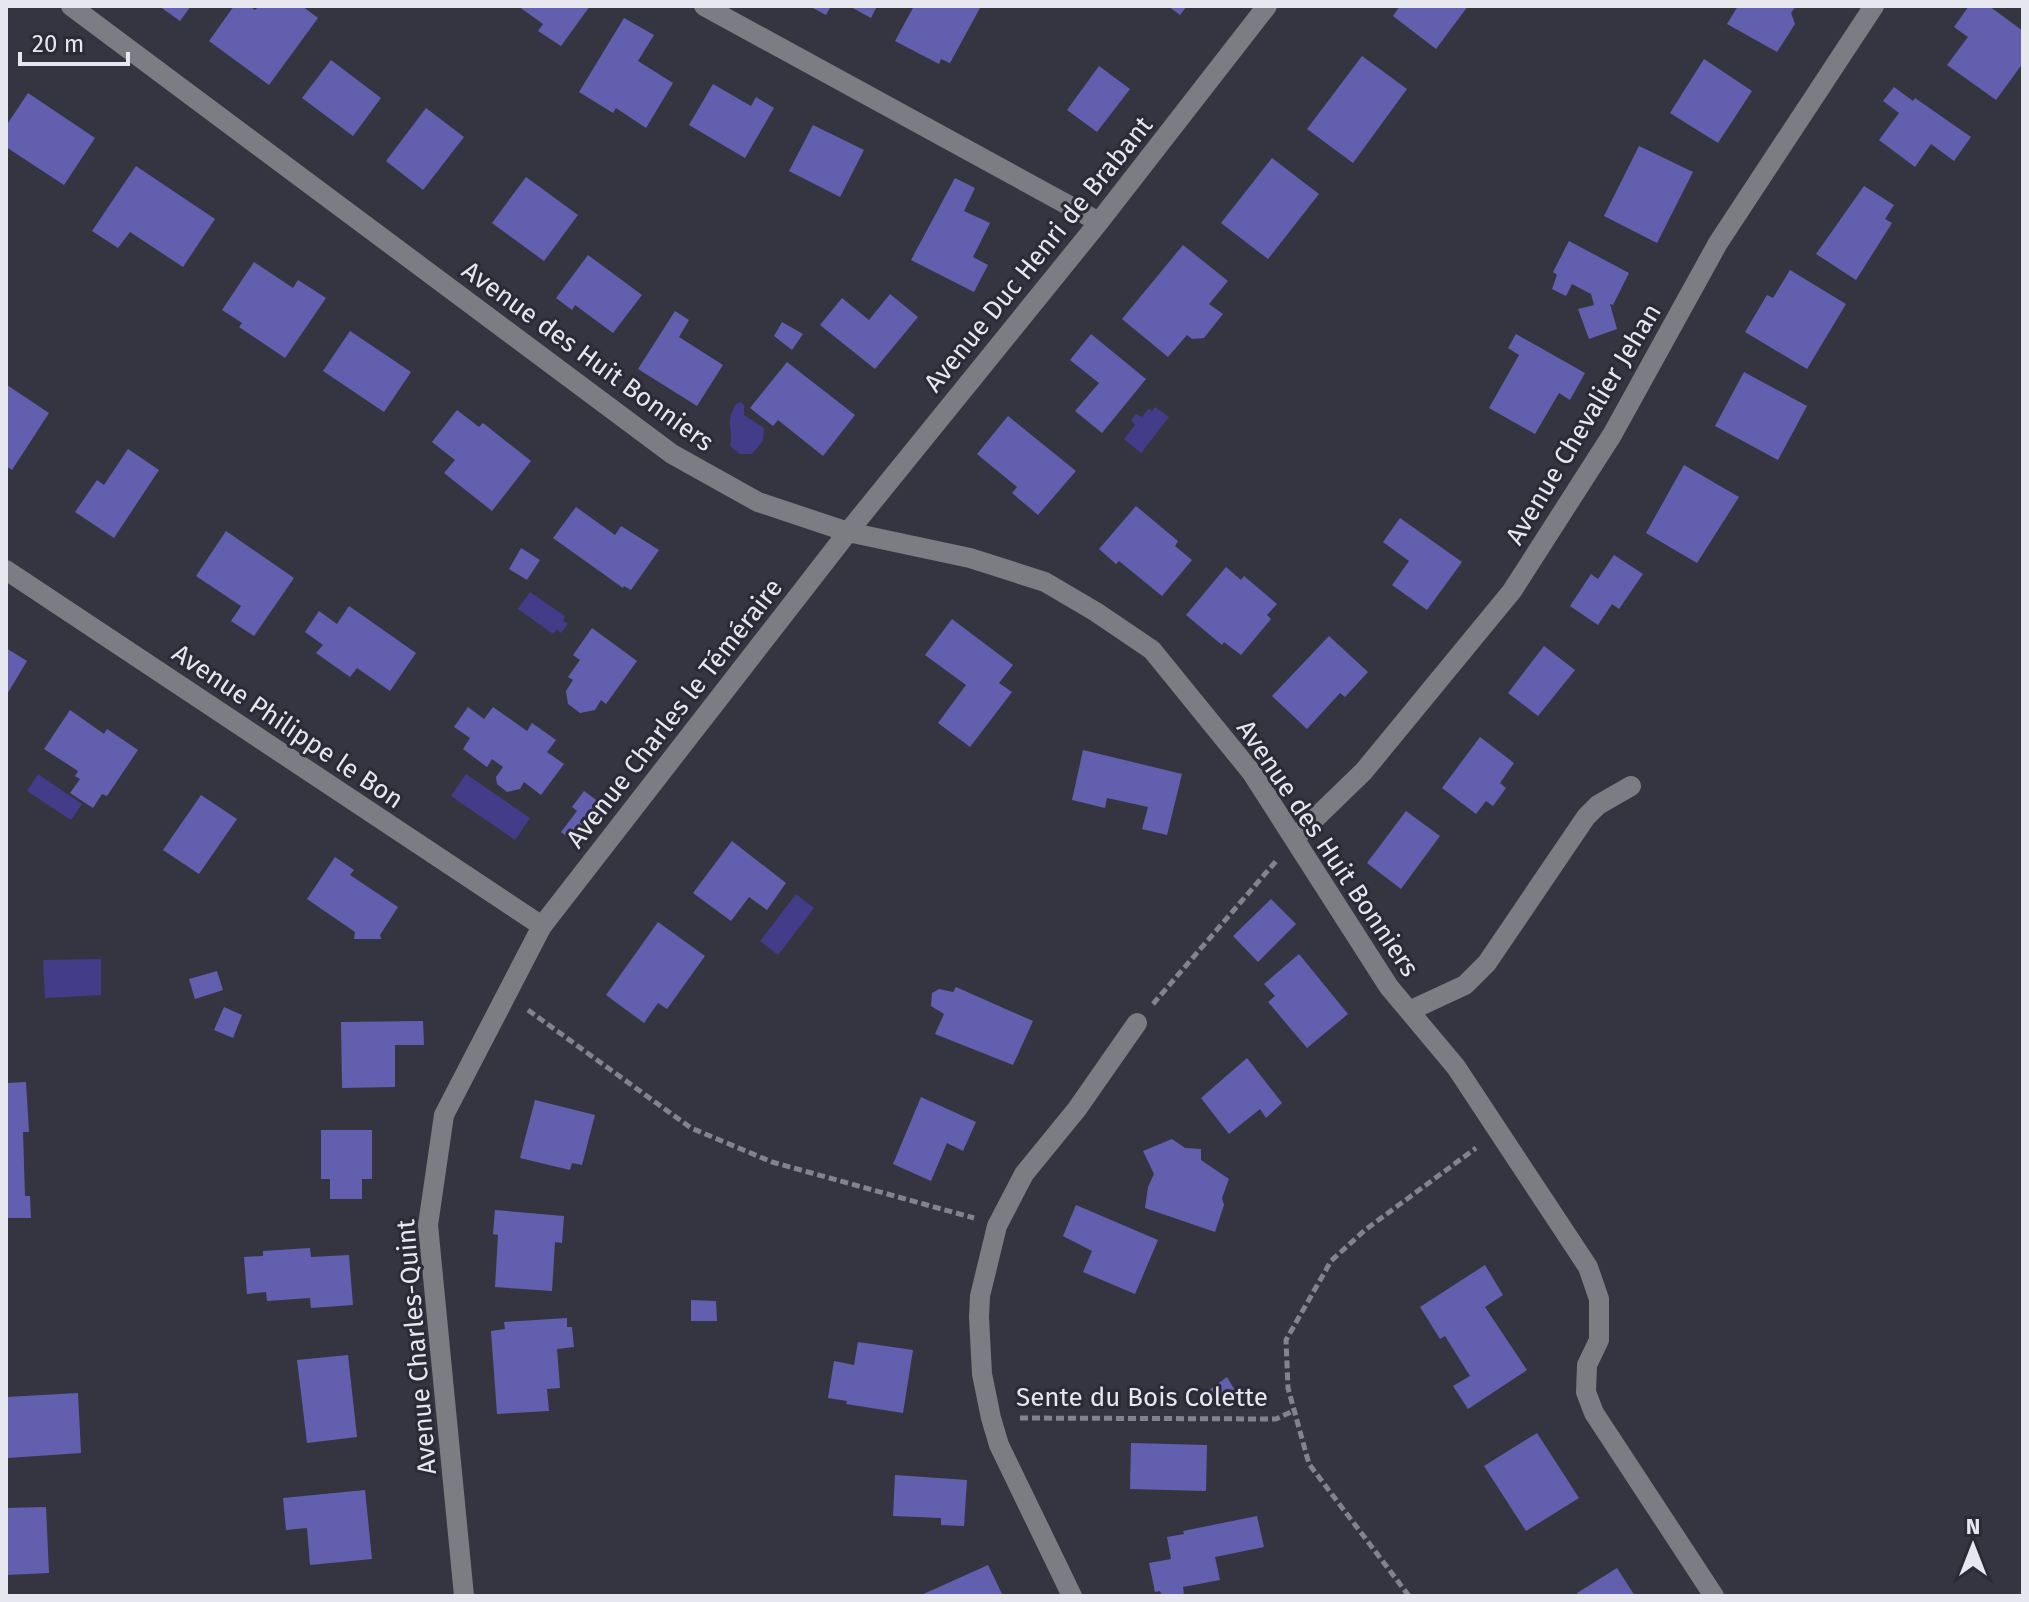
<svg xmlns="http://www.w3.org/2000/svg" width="2029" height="1602" font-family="'Fira Sans',sans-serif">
	<rect width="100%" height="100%" fill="#343541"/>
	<path fill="#433d89" d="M741,402L744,405V415L764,428L763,441L752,454H740L730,446C734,426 724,425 736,404Z
		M1155,407L1169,417L1141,453L1124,439L1135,425L1131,420L1136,414L1142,417L1148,409L1152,411Z
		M530,592L565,616L563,621L568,624L561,633L557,629L553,634L518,609Z
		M38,774L82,804L71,820L27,791Z
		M466,774L530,818L515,840L451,796Z
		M796,894L814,908L778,955L760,941Z
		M101,959V995L45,998L43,960Z"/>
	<path fill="#635faf" d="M159,6H191L180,21Z
		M234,6H249L255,10L259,6H302L318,18L269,85L209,41Z
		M518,6H590L561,46L538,31L543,24Z
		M809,6H831L826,15Z
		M849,6H877L871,18Z
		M914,6H981L950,63L941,59L939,64L895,41Z
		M1168,6H1187L1180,15Z
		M1400,6H1468L1436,49L1393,16Z
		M1738,6H1796L1791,13L1795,24L1777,52L1727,24Z
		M1969,6H1989L2023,31V63L1996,100L1947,65L1968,37L1954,27Z
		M624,18L654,35L638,61L673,83L646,128L616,108L613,113L579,92Z
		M1362,56L1407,89L1353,163L1307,129Z
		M1704,59L1752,91L1718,143L1670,113Z
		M331,60L381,98L353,136L302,98Z
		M1099,66L1130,89L1097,132L1067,110Z
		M713,84L751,106L756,97L774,108L745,158L689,125Z
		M1894,87L1913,101L1915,98L1971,137L1954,161L1931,144L1915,167L1879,140L1899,113L1883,101Z
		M28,93L95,138L64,185L6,147V126Z
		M426,108L464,137L423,190L386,161Z
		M813,125L864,150L840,197L789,171Z
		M1639,146L1693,172L1657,243L1604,216Z
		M1272,158L1319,194L1268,259L1221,223Z
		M136,166L215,219L183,267L130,232L118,248L92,231Z
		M526,177L578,215L544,261L492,223Z
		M955,178L975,188L964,211L990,223L973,257L988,265L974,292L911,260Z
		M1864,186L1894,205L1885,219L1892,223L1856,280L1816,254Z
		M1569,241L1629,273L1613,305L1610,304L1617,329L1589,339L1578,309L1594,305L1591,294L1572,284L1566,296L1552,289L1557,275L1553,272Z
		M1183,245L1228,281L1209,304L1223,314L1204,338L1192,339L1187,335L1168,357L1122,319Z
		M588,255L642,295L613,333L575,305L572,310L556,298Z
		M254,262L293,288L298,280L326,298L285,358L239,327L242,323L222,310Z
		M1790,270L1846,304L1807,369L1745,332L1767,295L1773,298Z
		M890,294L918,317L875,369L820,325L842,298L869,320Z
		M675,311L689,320L679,337L723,365L697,406L638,369Z
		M782,322L803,334L792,350L774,336Z
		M350,331L411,372L384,412L323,371Z
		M1091,334L1146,379L1102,433L1075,411L1099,383L1070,360Z
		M1516,334L1585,373L1570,400L1559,393L1535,434L1489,408L1519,355L1508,348Z
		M787,362L855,415L823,456L778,420L773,426L750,408Z
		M1744,372L1807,406L1778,460L1715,426Z
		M7,385L49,413L12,470L6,466Z
		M457,410L479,427L483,423L531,461L492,511L444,473L455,460L432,442Z
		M1008,416L1076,471L1038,515L1012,493L1017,487L977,454Z
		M128,449L159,470L114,538L75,512L97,480L104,485Z
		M1684,465L1739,497L1697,563L1646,533Z
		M1136,506L1178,541L1175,546L1192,560L1162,596L1119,561L1116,564L1099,549Z
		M576,507L615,535L621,526L659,550L631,590L624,586L623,588L553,538Z
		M1400,518L1462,562L1427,610L1392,585L1409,561L1383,542Z
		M226,531L294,578L254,636L231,621L241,606L196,576Z
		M521,548L540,560L527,580L509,569Z
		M1614,555L1643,574L1619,609L1612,604L1598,625L1570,606L1591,574L1598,579Z
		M1226,567L1241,580L1244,576L1277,604L1267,615L1271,619L1241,655L1224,642L1222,645L1186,615Z
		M349,606L416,653L390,691L357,668L350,677L316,653L323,645L305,632L319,611L337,624Z
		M952,619L1013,665L999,683L1012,692L970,747L938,723L966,685L925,655Z
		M592,628L637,661L606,704L601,700L595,710L580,713L568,704L566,691L573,680L568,677L580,660L573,655Z
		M1329,636L1368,672L1345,697L1340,693L1307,729L1272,696Z
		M1544,646L1575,670L1538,716L1508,693Z
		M6,648L27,661L6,696Z
		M468,707L484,719L493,707L527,731L532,723L556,740L547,752L564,764L541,795L524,782L520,789L507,792L497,784L496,777L503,767L492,759L487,767L463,749L470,738L454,727Z
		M70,710L104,734L107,729L138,750L107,796L102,794L93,808L70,793L80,779L75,776L78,771L44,749Z
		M1480,737L1514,763L1500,783L1506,788L1493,806L1486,801L1476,814L1442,788Z
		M1083,750L1182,774L1167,835L1142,829L1148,807L1107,798L1105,808L1072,800Z
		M584,791L603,805L575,843L561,832L577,811L572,807Z
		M201,795L237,819L199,874L163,850Z
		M1406,811L1440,836L1401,889L1367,863Z
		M732,841L786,883L767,910L749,897L731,921L693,893Z
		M335,857L354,870L350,875L398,907L380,935L381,939H354L355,932L307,899Z
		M1271,899L1296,924L1258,962L1233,936Z
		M658,922L705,956L667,1009L658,1003L644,1023L606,995Z
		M1299,954L1348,1014L1307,1048L1268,1002L1275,996L1264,984Z
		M217,971L223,990L195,999L189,979Z
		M956,987L1033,1021L1013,1065L935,1034L944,1014L931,1006L932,993L939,989L953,992Z
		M224,1007L242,1015L233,1038L214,1030Z
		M423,1021L424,1045H395V1087L342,1088L341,1022Z
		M1247,1058L1282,1103L1266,1118L1260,1109L1229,1134L1201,1098Z
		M26,1082L29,1132H23L25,1196H30L31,1218H6V1083Z
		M921,1097L976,1122L963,1151L947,1143L931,1181L893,1164Z
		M535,1100L595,1115L582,1165L572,1163L570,1170L520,1158Z
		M321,1130H372V1179H362V1199H330V1179H321Z
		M1172,1139L1185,1148L1201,1149V1160L1229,1179L1222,1198L1224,1205L1215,1232L1145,1208L1148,1187L1154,1174L1143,1151Z
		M1076,1205L1158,1240L1135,1294L1083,1272L1092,1251L1063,1236Z
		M495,1210L564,1216L562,1243L555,1242L552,1291L495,1287L498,1235L493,1234Z
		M310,1248L311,1257L349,1255L353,1305L311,1308L310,1298L267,1301L266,1292L247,1294L244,1257L263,1256V1251Z
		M1485,1265L1503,1295L1485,1307L1527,1370L1468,1409L1453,1386L1470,1376L1445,1336L1440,1339L1420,1307Z
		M691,1300L716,1301L717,1321H691Z
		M567,1318V1327H572L574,1347L557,1349L560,1388L547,1389L549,1411L497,1414L491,1331L505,1329L504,1322Z
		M858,1342L913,1350L903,1413L846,1404L847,1401L828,1398L834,1361L854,1365Z
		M348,1355L357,1437L307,1443L297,1360Z
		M1227,1377L1236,1392L1219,1405L1209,1390Z
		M78,1393L81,1453L8,1458L6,1397Z
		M1537,1433L1579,1498L1526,1531L1484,1466Z
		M1131,1443L1207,1445L1206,1491L1130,1489Z
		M895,1475L967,1480L964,1526L941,1525V1518L893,1516Z
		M365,1490L372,1559L310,1565L307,1528L286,1530L283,1498Z
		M46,1507L49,1573L6,1575V1508Z
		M1257,1516L1264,1547L1215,1557L1220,1580L1183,1587L1184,1595L1178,1596H1162L1160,1591L1155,1592L1149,1563L1171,1559L1167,1537L1184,1534L1183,1531Z
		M988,1565L1003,1596H919Z
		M1617,1568L1635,1596H1579L1577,1593Z"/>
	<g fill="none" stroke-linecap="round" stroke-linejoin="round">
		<path stroke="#82838d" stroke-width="5" stroke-dasharray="8 4" stroke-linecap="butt" d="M1153,1004L1277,860
			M528,1010L691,1128L772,1162L974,1218
			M1020,1418L1276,1419L1293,1411
			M1409,1596L1309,1464L1288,1388L1286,1340L1331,1261L1365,1230L1476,1148"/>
		<path stroke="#7c7c83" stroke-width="20" d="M71,6L672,454L758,502L848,532L970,558L1045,582L1096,612L1152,650L1252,773L1389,987L1456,1067L1588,1267L1599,1299V1340L1587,1365L1586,1392L1594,1413L1714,1596
			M704,6L1099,222
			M6,570L542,926
			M1295,838L1364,771L1512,591L1612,435L1718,243L1874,6
			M1409,1011L1465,985L1487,963L1586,817L1598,805L1631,786
			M464,1596L428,1225L444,1115L542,926L848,532L1099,222L1267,6
			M1072,1596L999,1445L991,1418L982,1374L979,1317L980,1296L997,1226L1024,1174L1077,1109L1137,1023"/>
	</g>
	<g text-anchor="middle" stroke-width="6" stroke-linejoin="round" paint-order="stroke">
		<g font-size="26" fill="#e6e7ef" stroke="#2a2b37">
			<text transform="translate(1038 254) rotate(-51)" y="9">Avenue Duc Henri de Brabant</text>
			<text transform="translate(588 356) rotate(36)" y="9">Avenue des Huit Bonniers</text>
			<text transform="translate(1583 424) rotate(-59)" y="9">Avenue Chevalier Jehan</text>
			<text transform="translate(674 713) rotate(-52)" y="9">Avenue Charles le Téméraire</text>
			<text transform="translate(288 726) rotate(34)" y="9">Avenue Philippe le Bon</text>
			<text transform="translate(1328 848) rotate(56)" y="9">Avenue des Huit Bonniers</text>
			<text transform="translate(416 1347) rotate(-95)" y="9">Avenue Charles-Quint</text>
			<text x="1142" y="1406">Sente du Bois Colette</text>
		</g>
	</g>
	<rect width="2029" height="1602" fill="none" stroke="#e6e7ef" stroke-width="16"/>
	<g transform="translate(1973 1546)" stroke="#2a2b37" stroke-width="6" paint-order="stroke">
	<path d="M0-6L14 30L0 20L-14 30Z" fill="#e6e7ef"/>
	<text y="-12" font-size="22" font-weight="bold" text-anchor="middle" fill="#e6e7ef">N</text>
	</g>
	<path d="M20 52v12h108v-12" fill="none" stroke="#e6e7ef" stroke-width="4"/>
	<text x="32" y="52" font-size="24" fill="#e6e7ef" stroke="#2a2b37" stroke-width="6" paint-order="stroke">20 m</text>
</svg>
